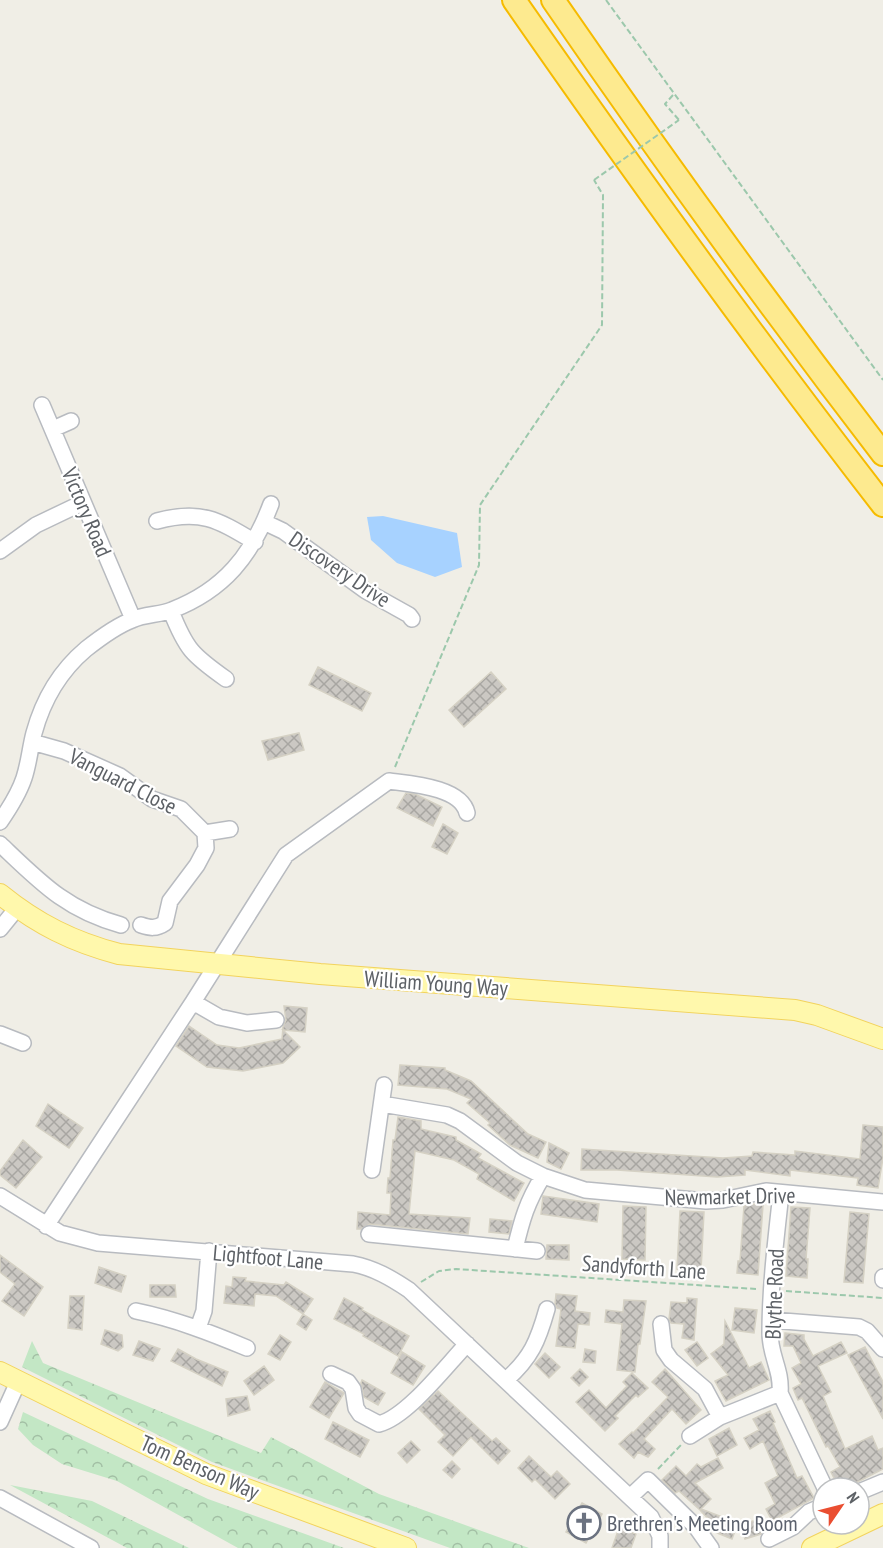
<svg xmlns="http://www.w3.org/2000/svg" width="883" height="1548" font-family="'PT Sans Narrow',sans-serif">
	<defs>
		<pattern id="forest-crowns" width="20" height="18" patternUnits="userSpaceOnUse" patternTransform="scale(1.5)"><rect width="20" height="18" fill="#c3e7c5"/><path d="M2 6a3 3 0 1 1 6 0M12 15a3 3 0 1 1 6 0" fill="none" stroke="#a2bfa4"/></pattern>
		<pattern id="building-cross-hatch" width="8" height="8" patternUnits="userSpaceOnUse" patternTransform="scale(1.5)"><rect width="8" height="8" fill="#cbc8c3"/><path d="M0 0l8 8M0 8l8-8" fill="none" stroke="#a8a6a2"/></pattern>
	</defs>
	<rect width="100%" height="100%" fill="#f0eee6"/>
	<path fill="url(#forest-crowns)" d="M32,1341L43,1363L261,1453L271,1437L379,1494L529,1548H450L212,1462L22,1367Z
		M23,1412L208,1499L344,1548H238L117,1481L62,1464L33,1445L18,1429Z
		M10,1485L92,1501L189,1548H127Z"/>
	<path fill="#a7d2ff" d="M383,516L457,533L462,567L435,577L397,563L371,540L367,517Z"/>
	<path fill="url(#building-cross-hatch)" stroke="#d5d1c4" stroke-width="1.5" d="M318,667L371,693L362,711L309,685Z
		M491,672L506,689L464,727L449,710Z
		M299,733L304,750L268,760L262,741Z
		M406,793L415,794L442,807L433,826L397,808Z
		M443,824L458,833L447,854L432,847Z
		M284,1006L307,1008L305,1032L283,1030L300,1047L283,1063L243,1071L207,1067L176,1046L189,1026L217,1045L239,1048L282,1039L283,1027L286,1020Z
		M400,1065L445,1068V1070L471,1081L528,1134L546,1142L538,1158L510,1145L488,1125L490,1123L467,1103L471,1099L447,1089L398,1085Z
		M48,1104L83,1128L69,1148L36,1126Z
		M398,1117L421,1121V1129L456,1137V1140L481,1154L478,1158L524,1183L514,1201L477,1179L479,1174L454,1160L415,1151L409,1214L470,1218L468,1234L370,1224L361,1229H357L358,1212L390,1215L391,1193H387L388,1178H390L393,1140H395Z
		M863,1125L883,1127V1158L878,1188L857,1185L858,1178L790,1170V1176L745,1170V1175L717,1177L617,1170H581L582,1149L723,1158L752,1156L753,1152L795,1155V1151L860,1159Z
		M23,1140L42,1157L16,1188L0,1175V1171Z
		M549,1143L569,1153L561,1169L547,1162Z
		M543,1196L599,1204L597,1222L541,1214Z
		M750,1204L763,1205L758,1275L737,1273L738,1261H740L744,1206Z
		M623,1206L646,1207L645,1260L622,1259Z
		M791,1207L810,1208L806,1259H808L807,1278L786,1276Z
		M680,1211L704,1212L701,1271L677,1269Z
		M850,1212L869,1214L863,1283L844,1282Z
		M490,1219L512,1221L509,1234L489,1232Z
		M547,1245H569V1260L546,1259Z
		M0,1255L43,1287L24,1316L2,1301L15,1284L0,1272Z
		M99,1267L126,1276L121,1292L95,1283Z
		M233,1277L246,1278L245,1281L284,1285L286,1282L313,1299L303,1314L276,1296L255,1294L254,1306L224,1303L226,1286L232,1287Z
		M150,1285H175L176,1297H150Z
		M556,1294L577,1296L575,1311L590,1313L589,1325L578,1324L575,1348L556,1346L561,1309L557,1308L555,1304Z
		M70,1296H84L82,1330L68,1328Z
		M344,1298L363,1308L362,1310L409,1336L398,1356L363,1336L364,1334L334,1319Z
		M687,1298L697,1299L694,1340L682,1338L684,1324L671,1323L669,1319L671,1302L687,1303Z
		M624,1300L646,1301L640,1344H638L635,1372L617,1370L622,1324L605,1322L606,1310L623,1312Z
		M735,1308L757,1310L754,1333L732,1330Z
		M303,1314L312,1320L306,1330L297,1324Z
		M725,1321L749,1368L761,1362L769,1380L726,1401L715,1381L728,1375L711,1354L724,1344Z
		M105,1330L122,1335L123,1347L118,1351L101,1344Z
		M785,1333L804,1335V1339L813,1356L841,1342L847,1353L818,1366L831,1392L823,1396L845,1449L872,1436L878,1450L883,1448V1469L846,1488H839L831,1472L840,1467L828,1446L826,1447L802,1398L798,1400L793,1388L801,1384L792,1368L801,1363L793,1346H784Z
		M280,1335L291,1342L280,1360L268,1354Z
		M139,1341L160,1349L153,1361L133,1355Z
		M697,1342L708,1358L697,1366L685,1350Z
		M865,1347L883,1382V1419L848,1355Z
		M178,1349L196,1359L228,1372L222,1386L171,1361Z
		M585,1349L596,1351L595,1363L583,1362Z
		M402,1352L425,1366L413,1385L391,1373Z
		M545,1353L560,1367L549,1378L535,1364Z
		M264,1366L274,1380L254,1395L244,1381Z
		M580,1369L588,1377L579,1386L571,1378Z
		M665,1369L701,1410L686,1424L672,1409L644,1439L655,1449L648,1457L638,1452L634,1458L619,1444L632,1432L633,1433L668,1397L652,1382Z
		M632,1373L648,1388L638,1397L636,1395L615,1416L618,1418L605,1431L576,1402L589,1390L606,1408L627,1386L623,1382Z
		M362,1380L385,1393L378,1405L364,1397L361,1383Z
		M325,1382L344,1393L329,1418L310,1407Z
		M438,1391L492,1441L496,1438L510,1451L498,1464L471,1437L453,1456L438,1442L445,1435L419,1409Z
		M247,1396L250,1410L228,1416L226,1399Z
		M770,1411L775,1422L773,1423L797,1478L802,1476L814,1498L772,1521L766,1509L775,1504L765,1483L778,1476L763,1441L750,1449L744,1438L759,1430L753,1419Z
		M333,1422L369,1440L360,1457L325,1439Z
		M729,1428L737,1445L717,1456L709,1439Z
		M411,1441L420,1450L407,1463L398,1453Z
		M529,1456L551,1477L557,1471L570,1484L555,1499L535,1479L532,1482L518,1468Z
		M718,1458L723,1468L695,1483L711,1499L701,1509L738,1523L732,1539L710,1530L713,1524L700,1510L679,1491L675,1493L662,1480L676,1466L686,1476L697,1464L701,1467Z
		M452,1461L460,1469L452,1478L443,1470Z
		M582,1503L602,1514L586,1543L566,1532Z
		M763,1517L767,1529L761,1534L745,1539L740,1526Z
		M619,1528L636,1534L631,1548H612Z"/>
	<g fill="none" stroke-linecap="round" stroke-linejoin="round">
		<g stroke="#b8bbc0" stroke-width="18">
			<path id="minor" d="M42,405L133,619
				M53,429L71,421
				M157,521C201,509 218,520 255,542
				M264,522L283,531L366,591L409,615L412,619
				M0,551L36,525L82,503
				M171,611C186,649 192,655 226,679
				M32,742L64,751L120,776L152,799L181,809L205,833L206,848L197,865L170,901L165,923C156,929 150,928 141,925
				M0,822C9,809 19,793 24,778C29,763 30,748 34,733C43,700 60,671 86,649C100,638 116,626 132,620C145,614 160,615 172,610C224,590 252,555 271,504
				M205,833L230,829
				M0,844C40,882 66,910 121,925
				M0,929L17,908
				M193,1002L219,1017L247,1023L276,1020
				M0,1034L23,1043
				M382,1104L447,1115L460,1121L517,1163L543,1176L585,1190L706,1201L723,1200L766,1191L883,1202
				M372,1170L384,1085
				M781,1193C776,1239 770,1286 770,1333C770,1356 782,1370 780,1393L825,1488
				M0,1196L60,1233L98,1243L353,1264C374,1268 391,1278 409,1290L651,1517L660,1536V1548
				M46,1226L193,1002L286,855L389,781C411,784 461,787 467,813
				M369,1234L537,1251
				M515,1249C522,1219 527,1202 543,1176
				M883,1280V1277
				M136,1311C175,1319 211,1333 247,1348
				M771,1320L859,1327L867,1331L883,1349
				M661,1324L664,1350L671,1360L705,1389L720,1417
				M198,1328L204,1311L209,1251
				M331,1374L348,1382L353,1389L356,1408L360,1414L379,1424C407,1417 446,1366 467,1344
				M506,1380C531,1358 538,1341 547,1309
				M0,1422L18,1382
				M690,1436L720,1417L780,1393
				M859,1492L883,1482
				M630,1497L648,1480L696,1527L711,1548
				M0,1498L91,1548
				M769,1539L793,1527L809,1512L823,1506"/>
		</g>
		<g stroke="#f2d35d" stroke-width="22">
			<path id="major" d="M0,894C37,924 73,942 119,954L320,974L795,1010L817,1015L883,1039
				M0,1372L206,1474L406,1548
				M812,1548L883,1514"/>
		</g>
		<g stroke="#f6bb00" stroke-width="26">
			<path id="highway" d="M514,0C633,171 755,340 883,505
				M553,0C659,154 769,306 883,454"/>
		</g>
		<path stroke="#9cc8ac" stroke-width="2" stroke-dasharray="6 3" stroke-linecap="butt" d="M606,0L883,380
			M673,95L665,104L679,120
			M395,767L479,565L480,505L602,325L603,195L594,180
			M421,1282L439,1271L456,1269L756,1289
			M786,1291L883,1298
			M658,1469L681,1445"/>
		<use href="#minor" stroke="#fff" stroke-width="15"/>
		<use href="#major" stroke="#fff8ac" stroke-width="20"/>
		<use href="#highway" stroke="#fdea8f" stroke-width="22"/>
		<path stroke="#9cc8ac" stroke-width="2" stroke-dasharray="6 3" stroke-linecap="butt" d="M594,180L679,120"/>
	</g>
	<defs>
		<g id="church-ring" transform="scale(1.725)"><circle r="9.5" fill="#fff" stroke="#6b7280" stroke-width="1.5"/><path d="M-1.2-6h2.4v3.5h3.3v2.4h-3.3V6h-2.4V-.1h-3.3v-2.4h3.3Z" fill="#6b7280"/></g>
	</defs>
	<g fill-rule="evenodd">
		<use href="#church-ring" x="584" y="1523"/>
	</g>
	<g text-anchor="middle" stroke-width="4.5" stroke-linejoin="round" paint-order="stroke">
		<g font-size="22" fill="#5d6166" stroke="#fff">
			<text transform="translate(87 512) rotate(67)" y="8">Victory Road</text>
			<text transform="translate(340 569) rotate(34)" y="8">Discovery Drive</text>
			<text transform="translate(123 781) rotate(27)" y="8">Vanguard Close</text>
			<text transform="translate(436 983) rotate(4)" y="8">William Young Way</text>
			<text transform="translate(730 1196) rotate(-1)" y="8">Newmarket Drive</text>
			<text transform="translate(268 1257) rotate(5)" y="8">Lightfoot Lane</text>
			<text transform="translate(644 1267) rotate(4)" y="8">Sandyforth Lane</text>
			<text transform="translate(774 1294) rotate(-88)" y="8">Blythe Road</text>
			<text transform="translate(200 1467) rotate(24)" y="8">Tom Benson Way</text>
		</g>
		<g font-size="22" fill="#5b616d" stroke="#fff" text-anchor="start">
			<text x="607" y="1531">Brethren's Meeting Room</text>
		</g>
	</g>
	<g transform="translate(841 1506) rotate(55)"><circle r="28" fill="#ffffff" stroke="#bec0c2" stroke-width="1.5"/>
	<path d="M0-4.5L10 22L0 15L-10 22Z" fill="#ea4e31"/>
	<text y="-9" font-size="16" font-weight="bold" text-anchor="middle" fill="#5d6166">N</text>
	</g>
</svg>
